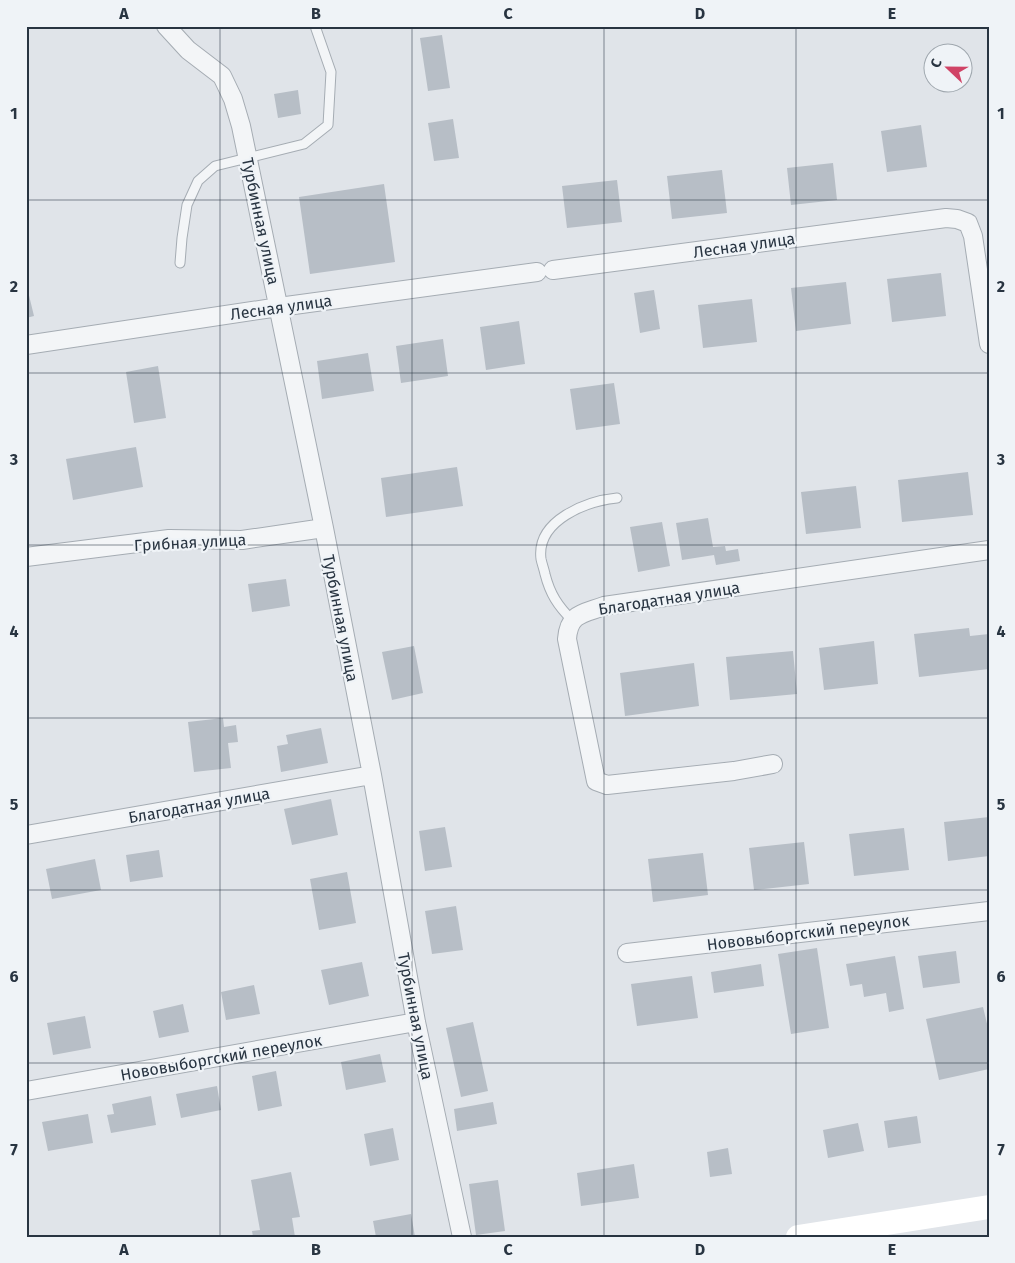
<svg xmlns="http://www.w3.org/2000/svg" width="1015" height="1263" font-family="'Fira Sans',sans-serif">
	<rect width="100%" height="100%" fill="#e0e4e9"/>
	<path fill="#b7bec6" d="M442,35L450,88L428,91L420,38Z
		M298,90L301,114L278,118L274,94Z
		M453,119L459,158L434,161L428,123Z
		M921,125L927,167L887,172L881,131Z
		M833,163L837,200L791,205L787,168Z
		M722,170L727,213L672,219L667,176Z
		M617,180L622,222L567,228L562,186Z
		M384,184L395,262L310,274L299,197Z
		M941,273L946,316L892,322L887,279Z
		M846,282L851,324L796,331L791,288Z
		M26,283L34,316L26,318Z
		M654,290L660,329L640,333L634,293Z
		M752,299L757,342L703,348L698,305Z
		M519,321L525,364L486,370L480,327Z
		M443,339L448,376L401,383L396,346Z
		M368,353L374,391L322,399L317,361Z
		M158,366L166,418L134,423L126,372Z
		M614,383L620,424L576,430L570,389Z
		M136,447L143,487L73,500L66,459Z
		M457,467L463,506L386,517L381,478Z
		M968,472L973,515L902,522L898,480Z
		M856,486L861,528L806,534L801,492Z
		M708,518L713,547L725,546L726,551L738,549L740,561L716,565L714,555L682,560L676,523Z
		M662,522L670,566L638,572L630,527Z
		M286,579L290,606L252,612L248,584Z
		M969,628L970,636L989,634V669L919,677L914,634Z
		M874,641L878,684L824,690L819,648Z
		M414,646L423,693L392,700L382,652Z
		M793,651L797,694L730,700L726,657Z
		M694,663L699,706L625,716L620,673Z
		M223,718L224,727L236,725L238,742L228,743L231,768L194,772L188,722Z
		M321,728L328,763L281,772L277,746L288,744L286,735Z
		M331,799L338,835L292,845L284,809Z
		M989,817V856L948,861L944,822Z
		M445,827L452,867L425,871L419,831Z
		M904,828L909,870L854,876L849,834Z
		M804,842L809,884L754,890L749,848Z
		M159,850L163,877L130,882L126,855Z
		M703,853L708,895L653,902L648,859Z
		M95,859L101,890L52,899L46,869Z
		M347,872L356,923L319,930L310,879Z
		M456,906L463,950L432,954L425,911Z
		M817,948L829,1028L791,1034L778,954Z
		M956,951L960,983L923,988L918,956Z
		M895,956L904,1009L889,1012L886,993L864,997L862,984L850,986L846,964Z
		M362,962L369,996L329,1005L321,970Z
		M761,964L764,986L714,993L711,972Z
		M692,976L698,1018L637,1026L631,984Z
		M254,985L260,1014L226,1020L221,992Z
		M183,1004L189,1032L159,1038L153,1011Z
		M983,1007L989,1032V1069L939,1080L926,1019Z
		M85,1016L91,1048L53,1055L47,1023Z
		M473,1022L488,1091L461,1097L446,1028Z
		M380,1054L386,1082L346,1090L341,1062Z
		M276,1071L282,1106L258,1111L252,1076Z
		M217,1086L221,1110L181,1118L176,1094Z
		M151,1096L156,1125L111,1133L107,1115L114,1114L112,1104Z
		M493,1102L497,1124L457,1131L454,1109Z
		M88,1114L93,1143L48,1151L42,1122Z
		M917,1116L921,1143L888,1148L884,1121Z
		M858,1123L864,1151L828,1158L823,1130Z
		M393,1128L399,1160L370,1166L364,1134Z
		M728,1148L732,1174L710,1177L707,1152Z
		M634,1164L639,1198L581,1206L577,1173Z
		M291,1172L300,1217L292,1218L295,1237H253L252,1231L260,1230L251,1180Z
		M498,1180L505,1231L476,1235L469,1184Z
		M411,1214L415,1237H376L373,1221Z"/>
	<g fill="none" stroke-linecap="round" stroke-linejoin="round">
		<g stroke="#a5acb3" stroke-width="11">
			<path id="lane" d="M180,263L182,238L187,205L198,181L215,166L304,144L328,125L331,72L315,26
				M572,620C558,606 550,594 545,574C544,569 542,564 541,559C536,520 587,501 617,498"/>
		</g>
		<g stroke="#a5acb3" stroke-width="20">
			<path id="street" d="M166,26L188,50L222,76L233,99L241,126L324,528L372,775L416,1022L462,1237
				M553,270L946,218L957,219L968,223L973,236L989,344
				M26,345L279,307L537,272
				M26,557L169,539L242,540L324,528
				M773,764L734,771L607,785L596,781L567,639C569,613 583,614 604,606L989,550
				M26,835L372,775
				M627,953L989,911
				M26,1091L416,1022"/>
		</g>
		<use href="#lane" stroke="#f3f5f7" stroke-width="9"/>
		<use href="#street" stroke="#f3f5f7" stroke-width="18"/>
		<path stroke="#fff" stroke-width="24" d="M798,1237L989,1207"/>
	</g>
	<path fill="none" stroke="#283441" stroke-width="1" stroke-opacity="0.55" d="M220,26V1237M412,26V1237M604,26V1237M796,26V1237M26,200H989M26,373H989M26,545H989M26,718H989M26,890H989M26,1063H989"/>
	<g text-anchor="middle" stroke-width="4.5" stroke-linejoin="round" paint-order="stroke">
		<g font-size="16" fill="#283441" stroke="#eff3f7">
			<text transform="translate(261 221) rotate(78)" y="6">Турбинная улица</text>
			<text transform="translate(744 245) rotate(-8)" y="6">Лесная улица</text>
			<text transform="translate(281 307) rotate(-8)" y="6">Лесная улица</text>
			<text transform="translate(190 542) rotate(-3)" y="6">Грибная улица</text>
			<text transform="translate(669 598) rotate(-9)" y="6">Благодатная улица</text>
			<text transform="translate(341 618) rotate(79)" y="6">Турбинная улица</text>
			<text transform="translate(199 805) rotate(-10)" y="6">Благодатная улица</text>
			<text transform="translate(808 932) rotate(-7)" y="6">Нововыборгский переулок</text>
			<text transform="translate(416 1016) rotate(79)" y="6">Турбинная улица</text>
			<text transform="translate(221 1057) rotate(-10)" y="6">Нововыборгский переулок</text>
		</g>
	</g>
	<rect width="1015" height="1263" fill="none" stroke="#eff3f7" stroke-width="55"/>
	<g transform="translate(948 68) rotate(292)"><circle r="24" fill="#eff3f7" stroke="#9fa7ae"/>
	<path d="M0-4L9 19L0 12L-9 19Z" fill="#d04366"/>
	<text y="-8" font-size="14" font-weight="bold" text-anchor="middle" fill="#283441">С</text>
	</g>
	<rect x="28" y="28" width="960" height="1208" fill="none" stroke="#283441" stroke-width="2"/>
	<g font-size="16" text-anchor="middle" font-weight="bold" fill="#283441">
		<text x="124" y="19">A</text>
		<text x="316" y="19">B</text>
		<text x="508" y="19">C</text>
		<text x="700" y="19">D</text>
		<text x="892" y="19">E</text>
		<text x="14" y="119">1</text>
		<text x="1001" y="119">1</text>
		<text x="14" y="292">2</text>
		<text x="1001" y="292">2</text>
		<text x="14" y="465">3</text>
		<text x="1001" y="465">3</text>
		<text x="14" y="637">4</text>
		<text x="1001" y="637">4</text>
		<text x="14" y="810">5</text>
		<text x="1001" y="810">5</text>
		<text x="14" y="982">6</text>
		<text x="1001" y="982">6</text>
		<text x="14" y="1155">7</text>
		<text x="1001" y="1155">7</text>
		<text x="124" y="1255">A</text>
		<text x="316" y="1255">B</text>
		<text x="508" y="1255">C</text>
		<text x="700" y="1255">D</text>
		<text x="892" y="1255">E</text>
	</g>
</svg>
